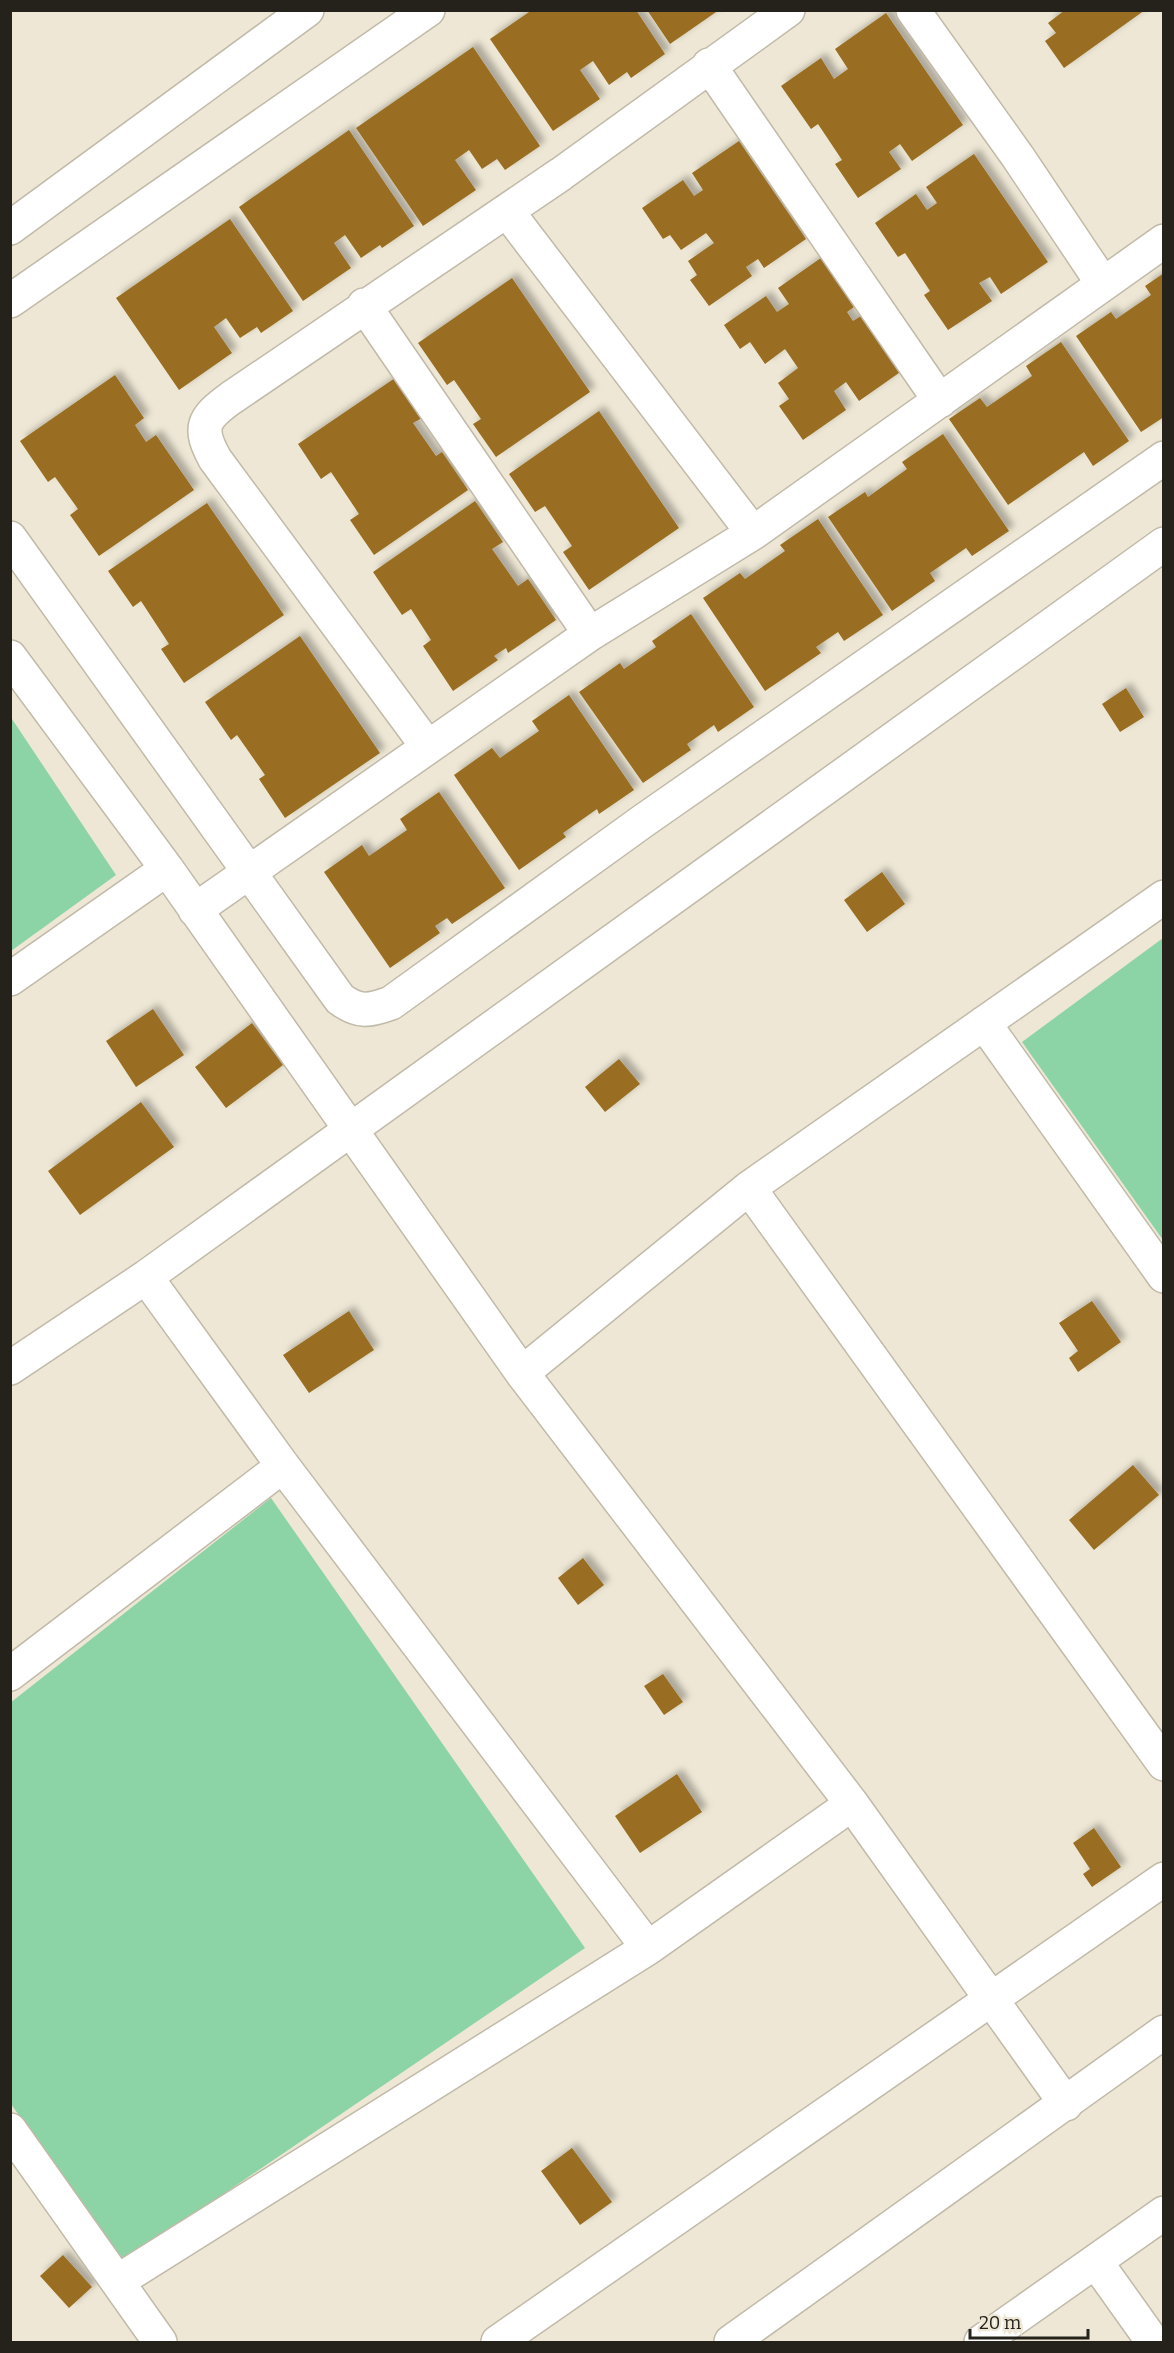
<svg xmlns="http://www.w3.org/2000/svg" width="1174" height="2353" font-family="Bitter,serif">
	<defs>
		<filter id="shadow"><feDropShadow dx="5.5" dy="-5.5" stdDeviation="3" flood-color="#0004"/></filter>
	</defs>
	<rect width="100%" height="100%" fill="#eee7d5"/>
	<path fill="#8cd3a6" d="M10,716L116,875L11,951H10Z
		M1163,938V1240L1022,1042Z
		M271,1498L585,1948L122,2263L11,2104L10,1703Z"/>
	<path fill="#996e20" filter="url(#shadow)" d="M532,10H636L665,54L631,78L627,72L609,85L593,61L580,70L600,99L553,131L490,39Z
		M647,10H719L670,44Z
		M1065,10H1145L1064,68L1045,41L1056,33L1048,23Z
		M886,13L963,125L912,161L900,144L889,152L901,169L858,198L835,164L842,160L818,124L811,129L781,86L821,58L834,79L848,69L835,49Z
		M473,47L540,146L505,170L497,159L482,169L469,150L455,160L476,190L423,226L356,128Z
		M349,130L414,226L382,248L380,245L361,258L345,235L334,243L351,268L303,301L239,207Z
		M739,141L806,239L764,268L758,259L746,267L752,276L709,306L690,280L697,275L688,261L714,243L706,233L681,250L670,235L663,239L642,208L683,180L694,196L703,190L692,173Z
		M974,154L1048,262L1001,294L990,277L979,283L992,301L948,330L924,295L930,291L905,253L898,257L875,223L916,194L927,210L937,203L926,187Z
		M230,219L293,311L261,333L257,327L240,338L226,318L214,327L232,353L179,390L116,298Z
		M828,253L852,288L845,293L854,307L847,312L853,321L861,316L874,335L881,330L906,368L859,401L846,382L834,391L846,410L803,440L779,406L789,399L778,383L798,368L785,349L765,364L750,342L740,349L724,325L766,296L777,312L789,304L778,288Z
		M1164,273V417L1141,432L1076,336L1111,312L1116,319L1151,295L1145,286Z
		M512,278L590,392L496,457L473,424L481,419L454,380L447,385L418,343Z
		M1061,342L1129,441L1093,466L1084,452L1008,505L949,419L980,398L987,407L1032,376L1026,366Z
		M115,375L144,418L135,425L146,442L156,435L194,490L99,556L70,515L78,509L55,477L48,482L20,441Z
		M395,378L422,418L413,423L436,456L442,452L468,490L374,555L350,520L359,514L331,472L321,479L298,444Z
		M599,411L679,528L589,590L563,552L572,546L545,506L535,512L509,474Z
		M943,434L1009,531L972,556L966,548L930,573L935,581L892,611L828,517L865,492L868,497L907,469L902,462Z
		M475,501L503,542L492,549L518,586L528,579L556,620L508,653L506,648L494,656L498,660L453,691L423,646L431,640L411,609L402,615L373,572Z
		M207,503L284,615L184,683L161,649L169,644L141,601L133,607L108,571Z
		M818,519L883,615L844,641L838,632L816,647L821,653L765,691L703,598L740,573L745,579L785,551L780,545Z
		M691,614L754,707L718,732L714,725L687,744L691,750L643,783L579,692L620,663L624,669L656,647L652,641Z
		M300,636L380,753L285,818L259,779L265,775L237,735L231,740L205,702Z
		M1126,688L1144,717L1120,732L1102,704Z
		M569,695L634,790L599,814L597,809L563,833L566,837L519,870L454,775L492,748L500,758L539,731L532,721Z
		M439,792L505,888L452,924L447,918L435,926L440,933L390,968L324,872L362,845L369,856L407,830L400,819Z
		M882,872L905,904L867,932L844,900Z
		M153,1009L184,1055L136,1087L106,1041Z
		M252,1023L283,1065L226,1108L195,1067Z
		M619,1059L640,1084L605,1112L585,1087Z
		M141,1102L174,1147L80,1215L48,1171Z
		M1092,1301L1121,1342L1078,1372L1069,1358L1078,1351L1059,1323Z
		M349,1311L374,1350L309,1393L283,1355Z
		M1133,1465L1159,1495L1094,1550L1069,1520Z
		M583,1558L604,1585L578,1605L558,1578Z
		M663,1674L683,1702L664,1715L644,1686Z
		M677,1774L702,1812L640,1853L615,1816Z
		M1094,1828L1121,1867L1092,1887L1083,1874L1090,1869L1073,1843Z
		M572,2148L612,2202L580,2225L541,2171Z
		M63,2255L92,2287L69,2308L40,2276Z"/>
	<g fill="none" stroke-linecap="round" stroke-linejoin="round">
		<g stroke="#c1baa9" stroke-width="36">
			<path id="minor" d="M913,10L1018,157L1103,284
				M709,65L940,401
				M507,211L753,533
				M10,228L307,10
				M10,301L428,10
				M364,305L590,634
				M10,538L340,999C359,1013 369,1011 391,1003L643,821L1164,458
				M10,657L167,869L522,1373L852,1804L1066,2104
				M427,746L215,459C198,428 202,419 231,398L561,174L788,10
				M195,910L590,634L753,533L1164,241
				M10,979L167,869
				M984,1023L1164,1276
				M749,1188L1164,1764
				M146,1277L283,1466L648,1948
				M10,1368L146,1277L1164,544
				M522,1373L749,1188L1164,897
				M10,1674L283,1466
				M10,2130L160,2342
				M1096,2262L1153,2342
				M118,2281L648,1948L852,1804
				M498,2342L1164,1879
				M731,2342L1164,2032
				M981,2342L1164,2213"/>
		</g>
		<use href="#minor" stroke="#fff" stroke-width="33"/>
	</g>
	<rect width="1174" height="2353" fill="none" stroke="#25221c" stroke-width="24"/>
	<path d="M970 2329v9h118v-9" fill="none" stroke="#25221c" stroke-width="3"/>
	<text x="979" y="2329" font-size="18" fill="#25221c" stroke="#eee7d5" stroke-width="4.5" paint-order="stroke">20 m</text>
</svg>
